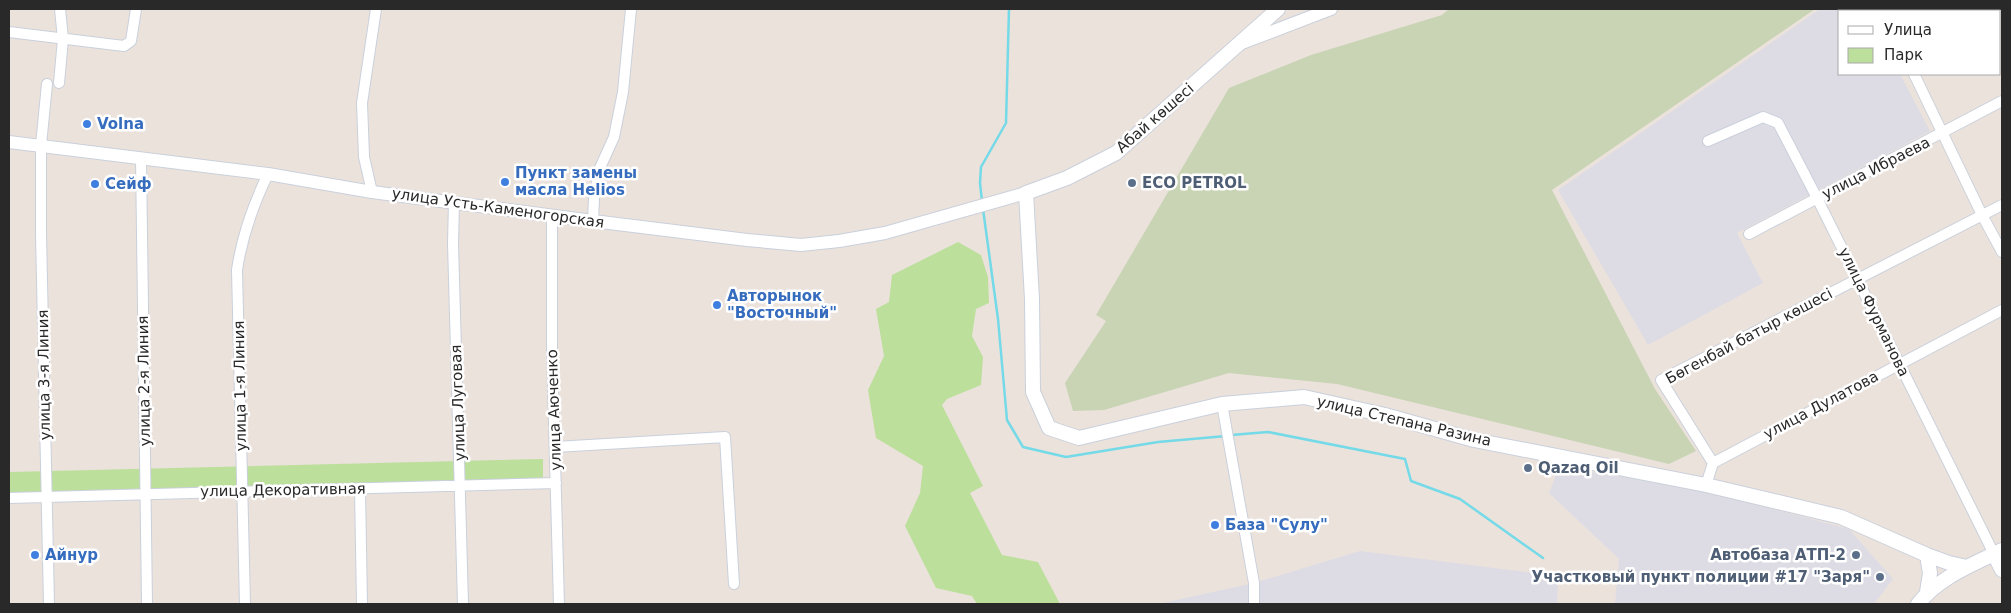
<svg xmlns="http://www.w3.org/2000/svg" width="2011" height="613" font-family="'DejaVu Sans',sans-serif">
	<rect width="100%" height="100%" fill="#ebe2dc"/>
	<path fill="#dddce4" d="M1820,9H1866L1868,11H1840V74H1900L1930,131L1737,233L1763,283L1648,345L1558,190Z
		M1559,467L1687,487L1849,529L1893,579L1874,604H1615L1619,559L1549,493Z
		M1360,551L1558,576L1557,604H1158L1254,583Z"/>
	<path fill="#bcdf9b" d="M958,242L981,255L988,277L989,303L976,309L972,336L983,357L981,385L947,399L942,405L983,486L970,493L1002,555L1038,562L1060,604H977L972,596L936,588L905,526L920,493L923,466L876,438L868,390L884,356L876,309L889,302L892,275Z
		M543,459V484L9,495V472Z"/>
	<path fill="#c8d4b4" d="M1449,9H1815L1552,190L1655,389L1696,451L1669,464L1337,384L1229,373L1104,410L1073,411L1065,383L1106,321L1096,315L1229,88L1311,55L1442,15Z"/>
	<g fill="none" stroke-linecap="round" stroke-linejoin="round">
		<path stroke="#74dae8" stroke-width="2.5" d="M982,201L980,183L981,167L1006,123L1009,9
			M983,209L998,319L1007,420L1023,447L1066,457L1158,442L1226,436
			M1231,435L1268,432L1405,459L1411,481L1460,499L1543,558"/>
		<g stroke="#cad0db" stroke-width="12">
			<path id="minor" d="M1884,9L1885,11
				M1985,11L1990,9
				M9,32L124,46L131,41L136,9
				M1914,74L1982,215L2002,252
				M59,83L63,39L60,9
				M47,84L41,145V234L49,604
				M1708,141L1763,117L1778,123L1817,198L1994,554
				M141,159L147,604
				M372,192L364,157L362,103L376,9
				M454,202L453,243L463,604
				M552,215V351L559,604
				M593,221L594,199L599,170L614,137L623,92L631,9
				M1749,234L2002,101
				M1222,404L1254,583V604
				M555,447L725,437L734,584
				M1713,463L1661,380L2002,205
				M1706,485L1713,463L2002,310
				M360,489L362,604
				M9,498L556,483
				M245,604L237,270C242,236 253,205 268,174"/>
		</g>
		<g stroke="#cad0db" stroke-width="14">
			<path id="tertiary" d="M1242,43L1331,9
				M9,142L268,174L372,192L593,221L747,240L801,245L839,241L885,233L1026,193"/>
		</g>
		<g stroke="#cad0db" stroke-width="16">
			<path id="secondary" d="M1278,9L1116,153L1067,178L1026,193L1032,299L1033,392L1049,428L1079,438L1222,404L1304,397L1385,415L1474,440L1706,485L1841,517L1927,555L1949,563L1967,567
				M1994,554L2002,570
				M1927,555L1930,573L1927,592
				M1918,604C1939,577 1972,565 2002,550"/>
		</g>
		<use href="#minor" stroke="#fff" stroke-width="10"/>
		<use href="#tertiary" stroke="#fff" stroke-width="12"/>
		<use href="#secondary" stroke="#fff" stroke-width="14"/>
	</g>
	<g fill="#3f7fe0" stroke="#fff" stroke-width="2">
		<circle cx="87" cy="124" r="5"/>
		<circle cx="505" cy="182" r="5"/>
		<circle cx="95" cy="184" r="5"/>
		<circle cx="717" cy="305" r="5"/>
		<circle cx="1215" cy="525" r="5"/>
		<circle cx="35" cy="555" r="5"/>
	</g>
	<g fill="#5c6f8a" stroke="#fff" stroke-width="2">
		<circle cx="1132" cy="183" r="5"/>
		<circle cx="1528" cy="468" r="5"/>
		<circle cx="1856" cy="555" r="5"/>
		<circle cx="1880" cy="577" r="5"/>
	</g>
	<g text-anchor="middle" stroke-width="5" stroke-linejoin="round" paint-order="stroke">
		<g font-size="15" fill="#292929" stroke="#fff">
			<text transform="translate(1155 118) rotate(-41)" y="5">Абай көшесі</text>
			<text transform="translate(1876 168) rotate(-27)" y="5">улица Ибраева</text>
			<text transform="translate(498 208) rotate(8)" y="5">улица Усть-Каменогорская</text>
			<text transform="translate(1874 312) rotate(64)" y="5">улица Фурманова</text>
			<text transform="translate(1749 336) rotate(-28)" y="5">Бөгенбай батыр көшесі</text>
			<text transform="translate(44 375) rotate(-91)" y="5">улица 3-я Линия</text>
			<text transform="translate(144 381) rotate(-91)" y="5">улица 2-я Линия</text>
			<text transform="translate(240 386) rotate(-91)" y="5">улица 1-я Линия</text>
			<text transform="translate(458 403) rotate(-92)" y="5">улица Луговая</text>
			<text transform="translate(1821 405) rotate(-28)" y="5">улица Дулатова</text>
			<text transform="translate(554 410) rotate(-92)" y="5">улица Аюченко</text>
			<text transform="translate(1404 421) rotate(13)" y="5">улица Степана Разина</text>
			<text transform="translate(283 490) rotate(-1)" y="5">улица Декоративная</text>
		</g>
		<g font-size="15" font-weight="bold" fill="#366cbe" stroke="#fff" text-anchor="start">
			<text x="97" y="129">Volna</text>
			<text x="515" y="178">Пункт замены<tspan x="515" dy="17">масла Helios</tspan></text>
			<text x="105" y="189">Сейф</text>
			<text x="727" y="301">Авторынок<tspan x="727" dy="17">"Восточный"</tspan></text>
			<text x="1225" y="530">База "Сулу"</text>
			<text x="45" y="560">Айнур</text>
		</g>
		<g font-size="15" font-weight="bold" fill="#4e5e75" stroke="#fff" text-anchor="start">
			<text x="1142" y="188">ECO PETROL</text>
			<text x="1538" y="473">Qazaq Oil</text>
			<text x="1846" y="560" text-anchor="end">Автобаза АТП-2</text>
			<text x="1870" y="582" text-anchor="end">Участковый пункт полиции #17 "Заря"</text>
		</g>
	</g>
	<rect width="2011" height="613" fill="none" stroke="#292929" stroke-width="20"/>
	<rect x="1838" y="10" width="162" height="65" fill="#ffffff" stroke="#a9a9a9"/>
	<rect x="1848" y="26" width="25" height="8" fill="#ffffff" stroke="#a9a9a9"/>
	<text x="1884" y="35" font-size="15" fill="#292929">Улица</text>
	<rect x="1848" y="48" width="25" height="15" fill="#bcdf9b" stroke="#a9a9a9"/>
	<text x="1884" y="60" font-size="15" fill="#292929">Парк</text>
</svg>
